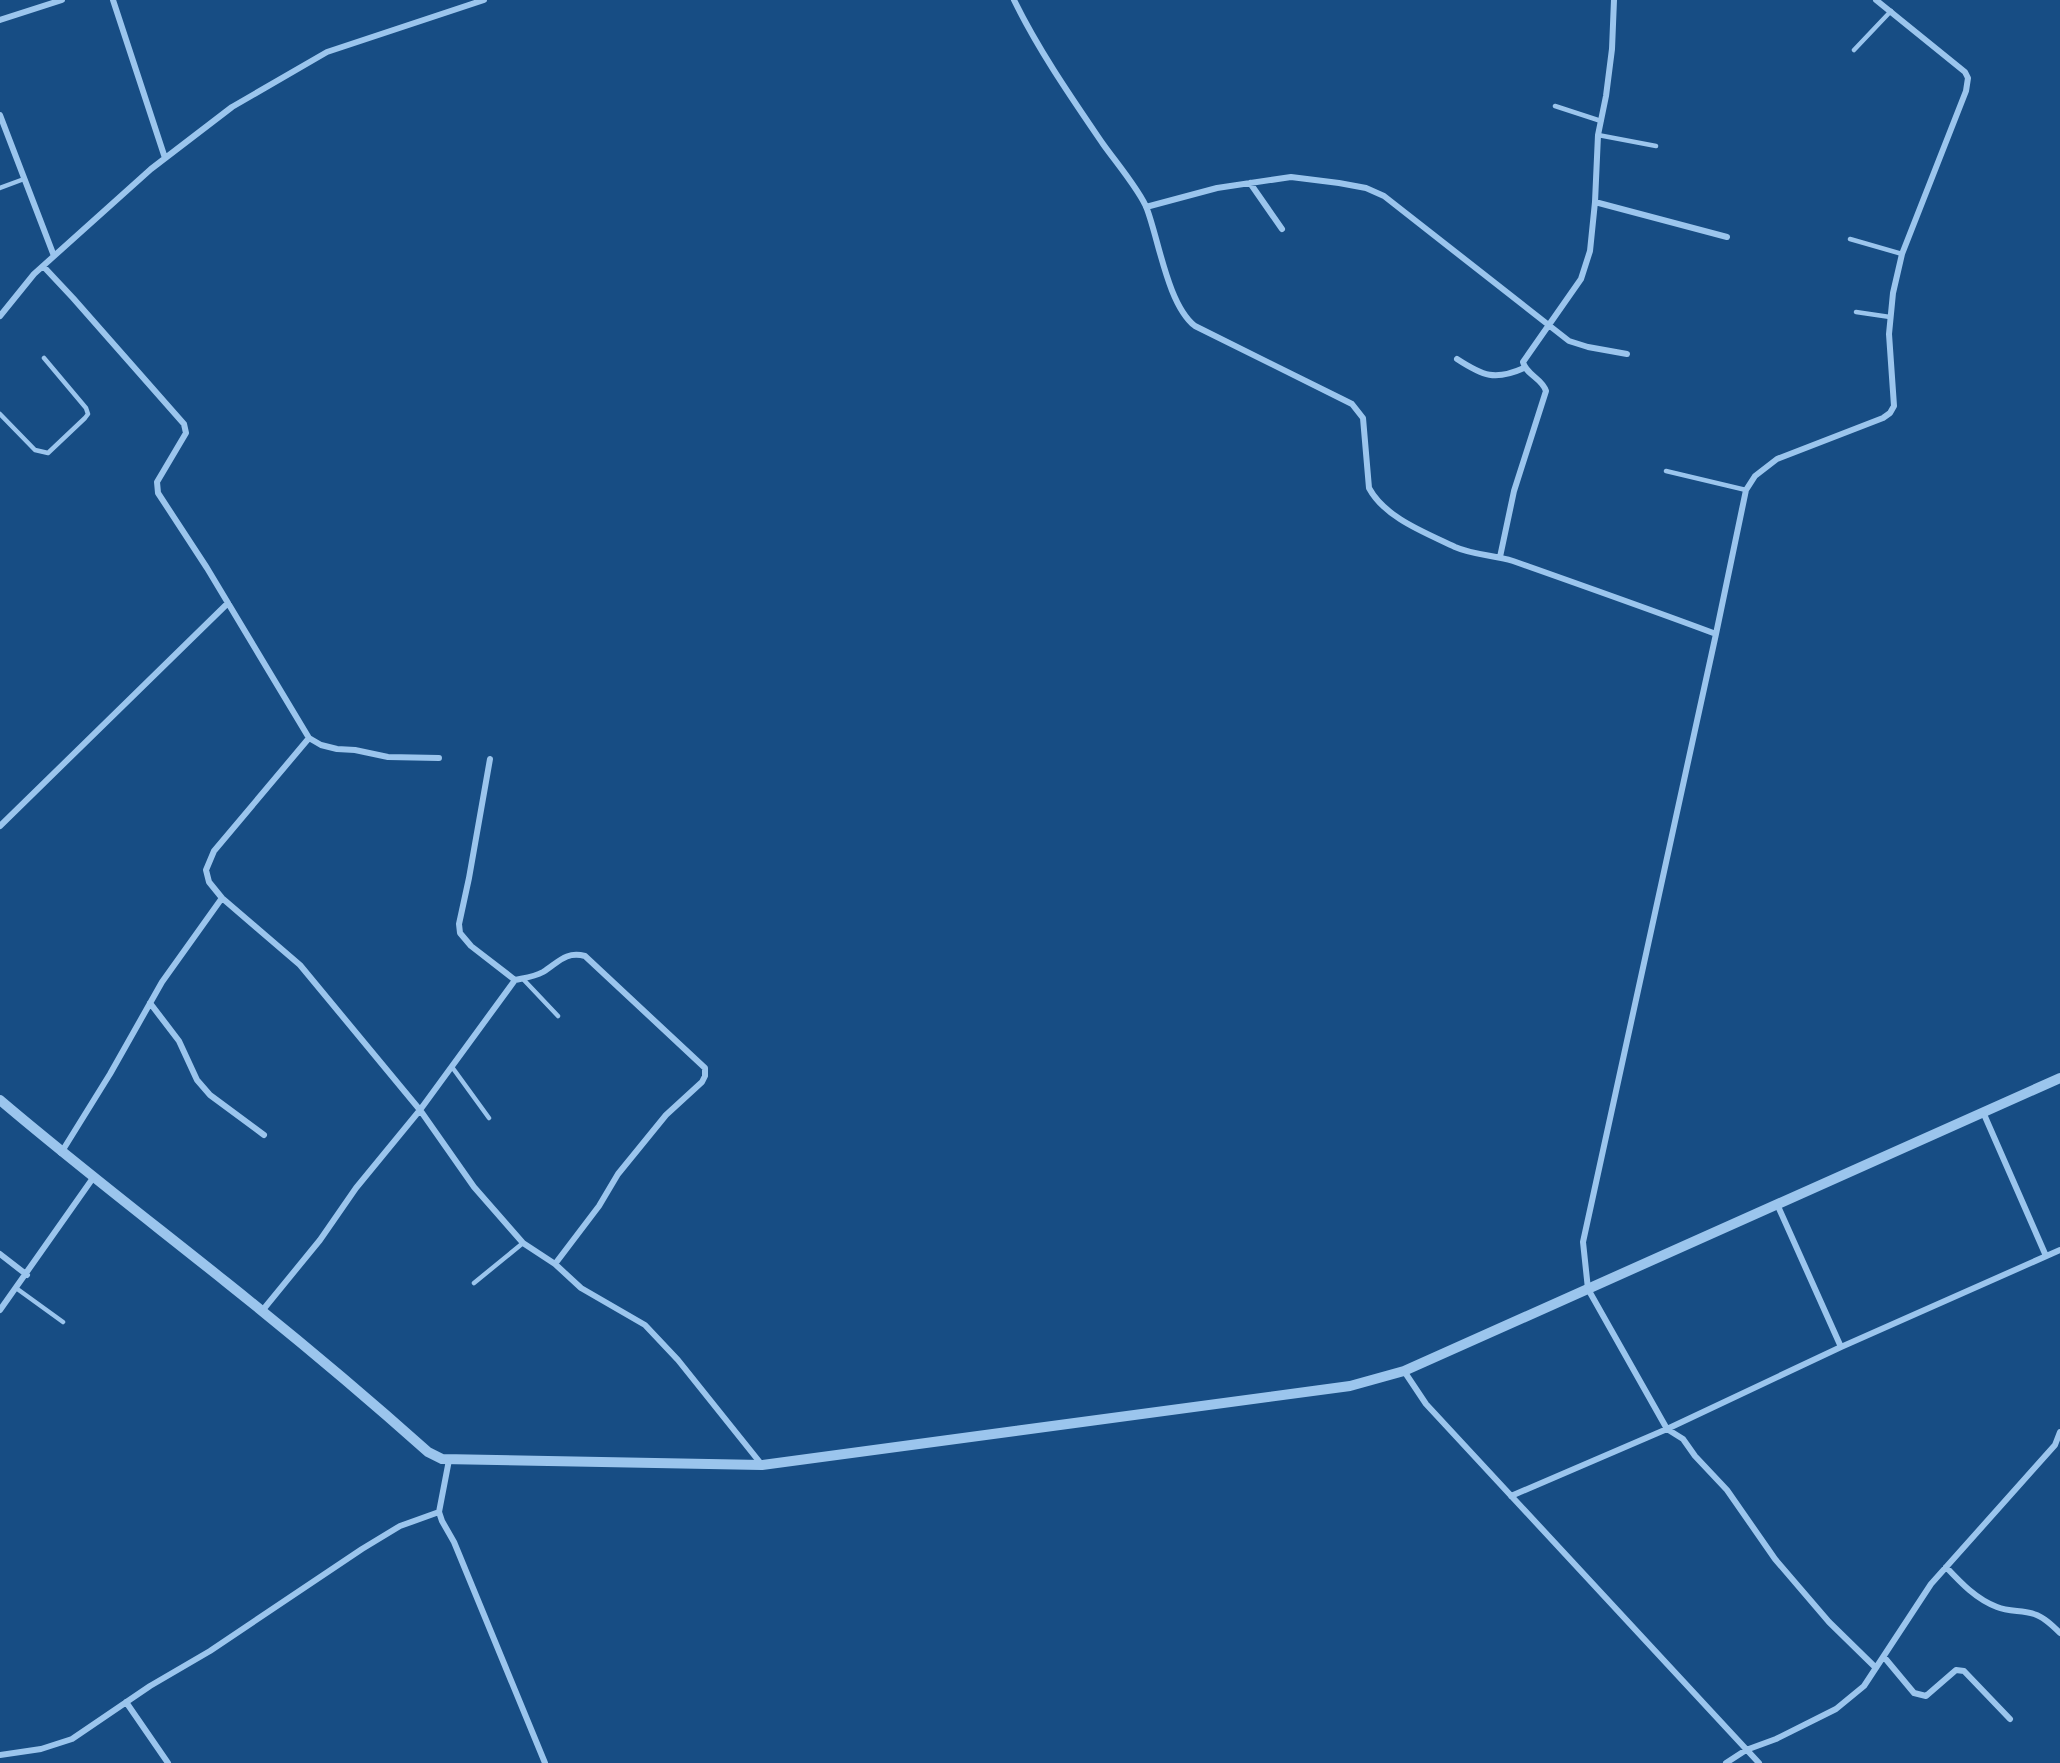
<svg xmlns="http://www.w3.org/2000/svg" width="2060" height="1763" font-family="Roboto,sans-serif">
	<rect width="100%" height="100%" fill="#174d84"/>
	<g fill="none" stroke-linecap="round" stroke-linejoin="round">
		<path stroke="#9bc5ed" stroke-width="4.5" d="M1854,50L1891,11
			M1555,106L1601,121
			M1598,135L1656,146
			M0,188L24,179
			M1850,239L1902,254
			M1856,312L1890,317
			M0,414L35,450L48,453L85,418L88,414L86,408L44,358
			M1666,471L1746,490
			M523,979L558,1016
			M452,1067L489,1118
			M474,1283L523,1243
			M16,1288L63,1322"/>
		<path stroke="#9bc5ed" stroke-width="6" d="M113,0L165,158
			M1014,0C1039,51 1071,97 1103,144C1115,161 1141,192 1147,209C1159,241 1168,305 1195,326L1342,399L1352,404L1363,418L1369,488C1385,518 1426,533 1455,547C1473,555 1494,555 1513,561C1581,585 1649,609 1716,634
			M0,20L62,0
			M0,115L54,256
			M1250,183L1282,229
			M1595,202L1727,237
			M1146,207L1217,188L1291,177L1339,183L1366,188L1384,196L1569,341L1588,347L1627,354
			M43,266L73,298L184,424L186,433L157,482L158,493L207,568L309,738
			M0,316L34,274L151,169L232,107L327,52L484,0
			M1457,359C1483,376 1495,381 1524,368
			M1500,557L1514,491L1546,391C1542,378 1526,375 1523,362L1581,279L1590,251L1595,202L1598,135L1606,96L1612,49L1614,0
			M490,759L469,878L459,924L460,933L471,946L515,980L420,1110L474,1187L523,1243L555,1264L581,1288L645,1325L678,1360L762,1465
			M0,826L228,603
			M515,980C524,978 534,977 543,972C558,963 565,951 585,956L705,1068V1076L702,1082L666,1115L618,1174L599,1206L555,1264
			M150,1003L179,1041L197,1080L210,1095L264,1135
			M1983,1112L2046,1256
			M61,1153L110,1074L162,982L222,898
			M1777,1204L1841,1347
			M0,1254L27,1275
			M0,1310L93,1178
			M262,1311L320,1240L356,1188L420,1110L300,965L222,898L209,882L206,870L214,851L309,738L321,745L337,749L355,750L388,757L439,758
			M1404,1371L1426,1404L1759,1763
			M449,1460L439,1512L442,1521L454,1542L545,1763
			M1511,1496L1667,1429L1841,1347L2060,1250
			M1946,1567C1961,1583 1976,1599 1997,1607C2009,1612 2022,1610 2034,1614C2044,1617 2053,1626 2060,1633
			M1884,1657L1914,1693L1926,1696L1956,1670L1964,1671L2010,1719
			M1876,1668L1829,1622L1775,1559L1727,1490L1695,1456L1683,1439L1667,1429L1588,1289L1583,1242L1716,634L1746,490L1755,476L1777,459L1883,418L1890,413L1894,406L1889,334L1893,293L1902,254L1966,91L1968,78L1965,72L1876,0
			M126,1702L168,1763
			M0,1755L41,1749L72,1739L150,1686L210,1651L362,1549L400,1526L439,1512
			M1726,1763L1746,1750L1776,1739L1836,1709L1864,1686L1931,1584L2055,1445L2060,1432"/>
		<path stroke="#9bc5ed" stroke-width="10" d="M0,1100C74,1163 151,1222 226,1282C295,1337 362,1393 428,1452L442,1459L762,1465L1350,1386L1404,1371L2060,1078"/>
	</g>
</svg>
